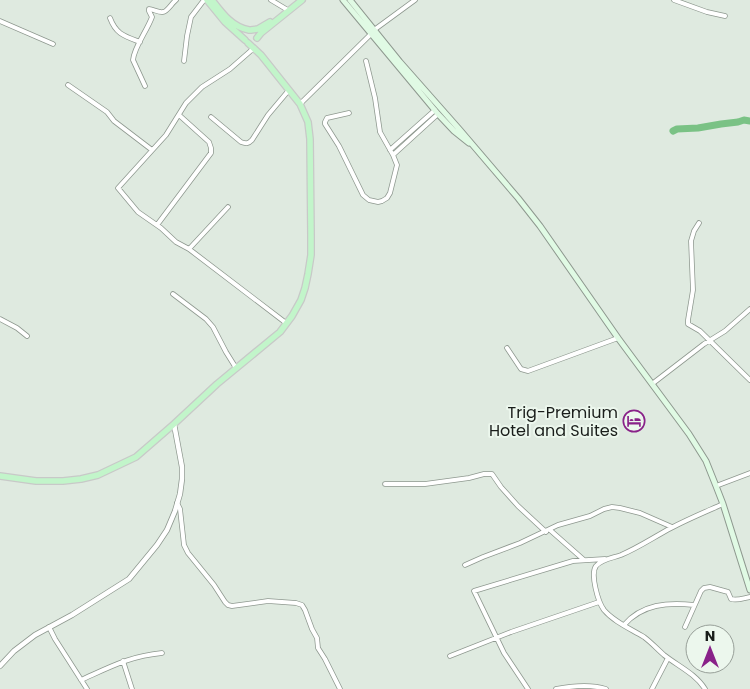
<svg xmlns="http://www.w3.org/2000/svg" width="750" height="689" font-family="Poppins,sans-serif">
	<rect width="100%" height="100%" fill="#dfeae0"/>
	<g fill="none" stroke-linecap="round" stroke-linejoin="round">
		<path stroke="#7ac285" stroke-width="7" d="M673,131L677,129L698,128L721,124L738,122L744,120L750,121"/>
		<g stroke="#8e988f" stroke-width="5.5">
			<path id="minor" d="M271,0L286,9
				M674,0L707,12L725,16
				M110,18C116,34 124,36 140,42
				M0,21L53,44
				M374,30L415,0
				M254,48L230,69L202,87L186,103L166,135L118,188L138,212L161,228L176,242L189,249L286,323
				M184,61L187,36L191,17L204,0
				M68,85L107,112L114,121L152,150
				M145,86L133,60C134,47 147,31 152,17L149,11V9C153,9 159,13 163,12C167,12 172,3 176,0
				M300,104L371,34
				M349,113L327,118L325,122V124L339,146L363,195L369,200L378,202L382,201L387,198L390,193L397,165L393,155L380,132L375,98L366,61
				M211,117L241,142C246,144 248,144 252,140L268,115L289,90
				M390,150L435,110
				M393,155L438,114
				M699,223L694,231L691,241L693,290L688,320V324L700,331L750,380
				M157,225L211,153V148L209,142L179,115
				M189,249L228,207
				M173,294L206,319L213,327L226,352L236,368
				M0,319L17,328L27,336
				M507,348L521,369L528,371L618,338
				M652,384L704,344L725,331L750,309
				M385,484H425L469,478L484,474H492L501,487L518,506L546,532
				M716,486L750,473
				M177,503L180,509L184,545L188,553L214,585L225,602L228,605L232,606L268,601L296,603L302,605L305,610L312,629L317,638L318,648L325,659L340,689
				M550,530L584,560
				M465,565L483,557L520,543L558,525L590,516L604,509L612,507L620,508L640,513L672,527
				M624,625C642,604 668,602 694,605
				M49,627L55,639L87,689
				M685,627L701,591L704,588L710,587L728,592L731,599C737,601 744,598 750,597
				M450,656L511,632L599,602
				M123,661L132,689
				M81,680C110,667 130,656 162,653
				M528,689L504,653L474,591L573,561L605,559
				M556,689C572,686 590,684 606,689
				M652,689L668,658
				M705,689C696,674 678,666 664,655C657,649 652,643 644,637C631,629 614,622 604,610C598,602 590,574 596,566C602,559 613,558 621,555C638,548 654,537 671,528C688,519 705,512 723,504"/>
		</g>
		<g stroke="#8e988f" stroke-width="6">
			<path id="tertiary" d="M0,666L14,651L35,635L72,615L129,579L157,545L167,530L175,511L180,494L182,479V467L174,424"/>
		</g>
		<g stroke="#8e988f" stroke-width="7">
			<path id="secondary" d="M343,0L438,114L454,131L469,143
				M350,0L400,62L460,130L518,198L540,226L618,338L689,434L706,461L716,486L723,504L750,590"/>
		</g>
		<g stroke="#c8c9c8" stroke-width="8">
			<path id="primary" d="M207,0L225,22L245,40
				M212,0C222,13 232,27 249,30
				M251,30L258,29L270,22
				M257,38L261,33L302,0
				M0,476L36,481H63L81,479L98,475L136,457L174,424L217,384L280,332L292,316L301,300L305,288L308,274L311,255V235L310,139L308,122L300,104L261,55L248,43"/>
		</g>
		<use href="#minor" stroke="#fff" stroke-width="4"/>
		<use href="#tertiary" stroke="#fff" stroke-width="4.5"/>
		<use href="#secondary" stroke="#e0fae4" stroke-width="5"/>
		<use href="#primary" stroke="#c2f5ca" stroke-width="5.5"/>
	</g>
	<defs>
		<g id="hotel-ring" transform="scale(1.125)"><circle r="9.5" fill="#ecf7ed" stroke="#892289" stroke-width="1.5"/><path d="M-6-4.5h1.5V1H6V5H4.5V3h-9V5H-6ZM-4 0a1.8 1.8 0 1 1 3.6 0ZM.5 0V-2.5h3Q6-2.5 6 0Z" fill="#892289"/></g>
	</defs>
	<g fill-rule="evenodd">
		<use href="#hotel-ring" x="634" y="421"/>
	</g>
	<g text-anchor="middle" stroke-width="4" stroke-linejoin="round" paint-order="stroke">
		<g font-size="16" fill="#1a1e1b" stroke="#ecf7ed" text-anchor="end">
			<text x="618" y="418">Trig-Premium<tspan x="618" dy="18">Hotel and Suites</tspan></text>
		</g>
	</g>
	<g transform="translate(710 649)"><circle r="24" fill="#ecf7ed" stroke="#98a099"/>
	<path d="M0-4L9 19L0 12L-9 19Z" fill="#892289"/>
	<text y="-8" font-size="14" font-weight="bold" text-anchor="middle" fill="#1a1e1b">N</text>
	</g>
</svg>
